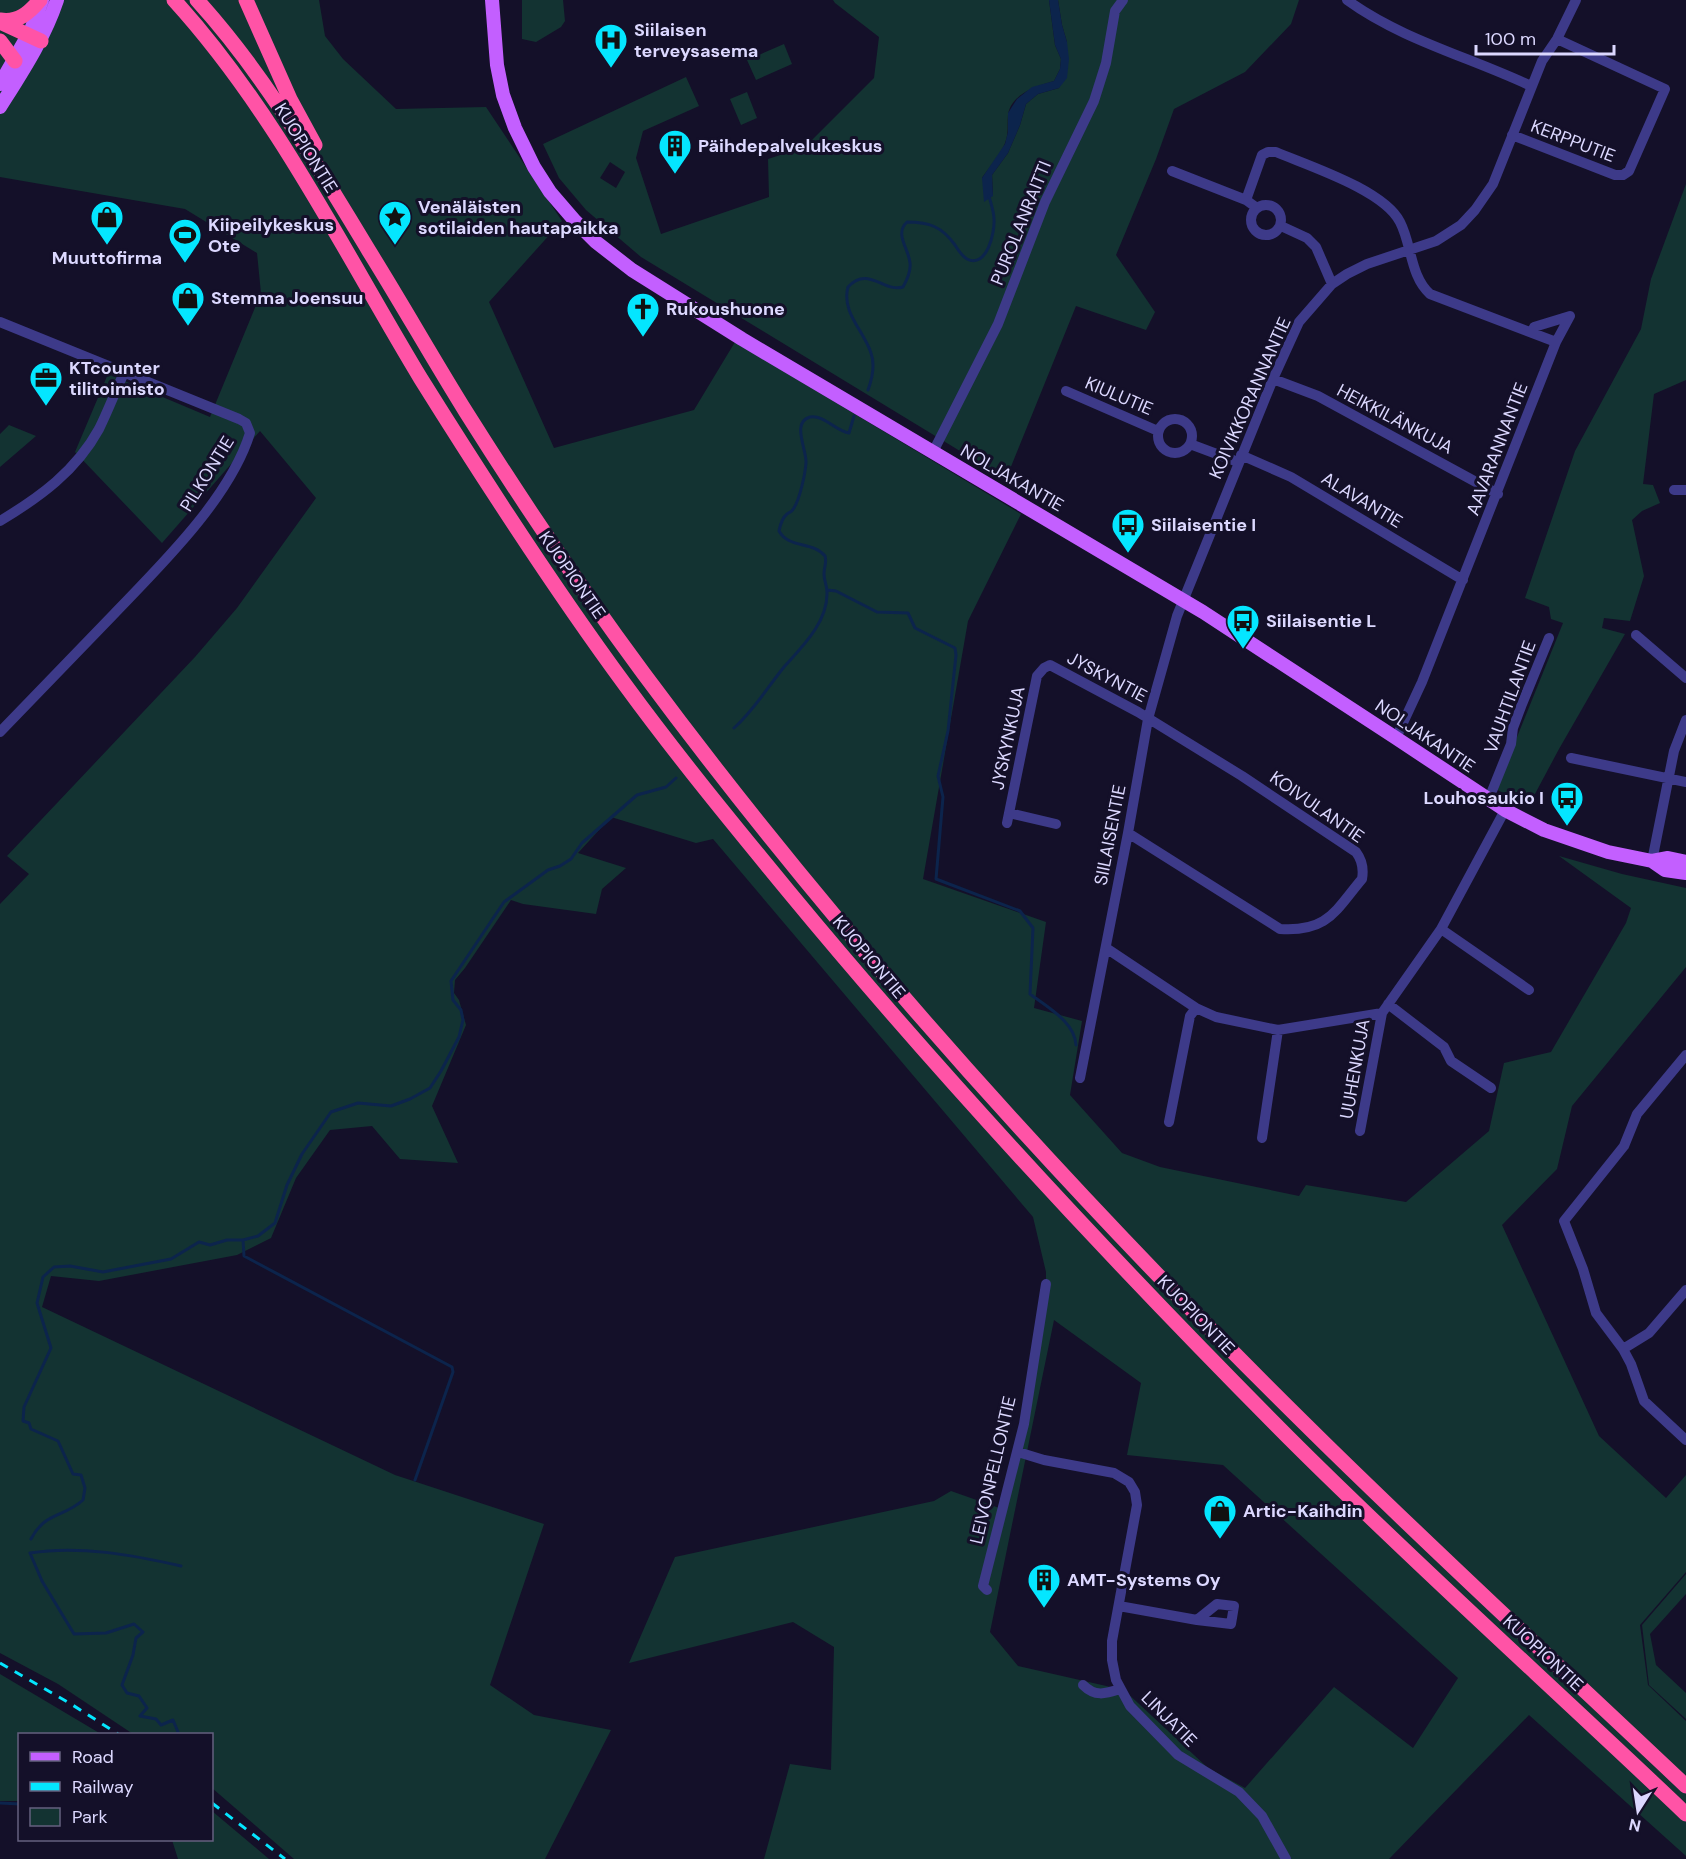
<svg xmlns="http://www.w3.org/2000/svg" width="1686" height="1859" font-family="'DM Sans',sans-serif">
	<rect width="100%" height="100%" fill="#141029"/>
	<path fill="#133332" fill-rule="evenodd" d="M0,0H319L325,36L343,59L396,109L486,107L562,221L489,302L554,448L694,410L735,342L1021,514L968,621L923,879L1046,922L1034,1008L1082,1021L1070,1095L1122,1153L1160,1167L1299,1196L1306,1185L1406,1202L1489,1131L1504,1063L1551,1052L1626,923L1631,908L1559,856L1622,874L1686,888V967L1572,1106L1557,1169L1502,1225L1599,1436L1666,1498L1686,1475V1572L1640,1625L1648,1685L1686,1721V1856L1529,1715L1389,1859H764L790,1764L831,1770L834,1647L793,1622L629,1663L675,1557L934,1501L951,1491L1002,1509L1018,1452L1046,1284V1272L1033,1217L713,839L696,843L611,817L578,853L626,868L602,889L596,914L523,904L511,900L465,968L455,980L454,993L459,1000L466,1025L432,1106L458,1163L400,1159L372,1126L330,1130L296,1178L271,1238L237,1255L99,1281L51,1276L42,1307L395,1475L544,1524L490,1685L534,1715L611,1730L545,1859H294L212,1788V1734H133L58,1684L0,1653V904L29,874L7,856L195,657L237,608L316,498L260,431L162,543L75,452L108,374L210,417L261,293L257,253L185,209L0,177ZM1054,1320L1141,1383L1127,1455L1223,1465L1458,1678L1413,1748L1334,1687L1245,1788L1208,1768L1124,1690L1018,1666L990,1632Z
		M522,0H563L565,21L561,27L536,42L522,39Z
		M833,0H1049L1055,45L1061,59L1060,69L1054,81C1036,86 1011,94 1008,115C1007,125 1009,134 1005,143C1002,152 988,169 982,178L993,196L992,175L1008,153L1020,125L1026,104L1038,94L1059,88L1067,42L1062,25L1058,0H1299L1291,24L1245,72L1174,109L1156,159L1116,255L1155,312L1146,330L1076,306L1006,479L641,257L586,210L559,178L543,144L686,77L699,106L643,131L636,158L661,234L769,197L768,159L805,147L874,78L879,37L835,3ZM610,162L625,172L616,188L600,178Z
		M784,44L792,64L756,80L747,60Z
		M747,92L757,118L741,125L730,99Z
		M1686,184V380L1654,394L1643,484L1653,485L1660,503L1642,511L1632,520L1644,576L1630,621L1604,618L1602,628L1625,634L1559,749L1528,807L1496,789L1563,623L1551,619L1549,607L1525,598L1575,451L1641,329L1651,279Z
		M9,425L36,436L0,467V434Z
		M1686,1574V1594L1650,1634L1656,1665L1686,1693V1719L1649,1685L1642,1625Z
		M0,1674L101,1734H20L19,1801H0Z
		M212,1811L269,1859H178L172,1840H212Z"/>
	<path fill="#0c244c" d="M1049,0H1058L1062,25L1067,42L1069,59L1067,78L1059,88L1038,94L1026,104L1020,125L1008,153L992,175L993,196L984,202L982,178L1005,144L1008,132V113L1017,99L1032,87L1054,81L1060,69L1061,59L1055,45Z"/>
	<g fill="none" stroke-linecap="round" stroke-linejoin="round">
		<path stroke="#0c244c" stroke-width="3" d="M868,390C872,379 875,364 871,353C864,331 841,312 848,287C868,265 884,293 903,287C907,280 911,271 910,263C909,249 894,234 907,222C930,222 942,227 955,245C958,250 962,256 967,259C987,269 995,232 994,219C994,212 991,204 989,196
			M827,590L836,591L877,612L908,613L915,628L955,648L956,655L948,731L938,776L943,797L936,879L1020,911L1033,928L1030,994C1047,1007 1075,1022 1076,1045
			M734,728C754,710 767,688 784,667C802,647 828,622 827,592C827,586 824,580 824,574C824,567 827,563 825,556C813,541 789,549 779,531C780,526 782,518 787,514C791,511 791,513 794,508C800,498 805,475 806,463C807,450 791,422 810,417C823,414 836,431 849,433L854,416
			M243,1240L244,1256L452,1367L453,1372L415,1480
			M31,1539C45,1512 63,1518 83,1500L85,1488L81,1475L73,1474L58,1441L31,1429L29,1423L23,1421L24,1407L51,1348L37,1303L43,1277L54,1267L70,1266L103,1272L171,1259L199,1242L210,1245L227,1240H243L258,1236L275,1223L287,1185L302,1154L331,1112L358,1103L391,1106L410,1099L430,1088L441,1071L459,1037L463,1020L461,1010L453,1000L451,981L504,902L548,870L560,866L571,859L582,843L637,795L666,787L676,778
			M177,1734L178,1732L173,1720L161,1725L156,1719L140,1716L147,1708L139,1696L127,1693L122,1685L133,1655L136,1638L143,1632L134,1624L106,1633L74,1634L42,1581L30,1553C79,1545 133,1555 181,1566
			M0,1803L20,1804"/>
		<path stroke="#3d3a89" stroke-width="10" d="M1347,0C1402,40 1470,57 1531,86
			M1512,135L1615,175H1623L1629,171L1665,89L1557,39
			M1172,171L1246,200
			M1251 220a15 15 0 1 1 30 0a15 15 0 1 1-30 0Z
			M1257,208L1246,200L1262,155L1268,152H1276C1309,166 1384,190 1400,222C1412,245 1410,276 1430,294L1556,342L1422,682L1396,738
			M1281,226L1307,238L1316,247L1332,284
			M0,322L239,419L246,423L250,433C230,498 161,565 114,614C76,653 38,693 0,732
			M1532,333L1534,327L1570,316
			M1556,342L1570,316
			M1273,379L1318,396L1498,494
			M1066,391L1158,431
			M1158 436a17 17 0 1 1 34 0a17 17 0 1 1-34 0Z
			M1190,444L1238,462
			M933,452L998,324L1045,202L1094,101L1106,63L1115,11L1123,0
			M1241,455L1291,477L1463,580
			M1674,490H1686
			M0,521C40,497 76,471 99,429C108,411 115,392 124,373
			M1636,635L1686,678
			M1571,758L1686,782
			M1488,801L1511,744L1513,728L1522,704L1549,638
			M1009,813L1056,824
			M1007,823L1037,676L1044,668L1050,665L1138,712L1242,776L1356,852C1362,860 1364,868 1362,879C1335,911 1328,932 1280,929L1128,833
			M1652,861L1674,751L1686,720
			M1441,929L1529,990
			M1106,948L1196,1008L1216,1017L1278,1030L1382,1013L1441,929L1505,810
			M1388,1004L1444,1047L1451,1061L1491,1088
			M1686,1055L1637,1114L1624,1146L1564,1221L1583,1269L1596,1313L1623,1349L1631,1364L1644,1401L1686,1440
			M1080,1078L1128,833L1148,719L1177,616L1273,379L1299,322L1332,284L1347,274L1367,264L1436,241L1461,225L1475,210L1493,184L1542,61L1557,39L1576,0
			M1169,1122L1190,1016L1196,1008
			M1360,1131L1382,1013
			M1262,1138L1278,1030
			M1623,1349L1649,1333L1686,1290
			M1018,1452L1044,1460L1114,1473L1129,1482L1135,1492L1137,1505L1112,1641V1660L1116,1680L1130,1706L1178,1755L1239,1792L1262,1816L1286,1859
			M987,1590L983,1586L1024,1424L1046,1284
			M1119,1606L1197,1620L1231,1624L1234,1606L1217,1604L1197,1620
			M1083,1685C1095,1697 1105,1694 1120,1689"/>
		<path stroke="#c35fff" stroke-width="14" d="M492,0L497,65L503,95L515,128L534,167L550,192L575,221L596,242L632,270L742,339L1203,612L1396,738L1505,810L1544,830L1608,852L1652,861L1668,858L1686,862
			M0,84L31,30L42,0
			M0,107C22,72 44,39 57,0
			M1652,861L1665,870L1686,873"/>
		<path stroke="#ff53a6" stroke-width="15" d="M174,0C276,112 343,250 421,379C486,483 553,587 626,686C678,757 733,824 789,892C946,1082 1114,1262 1288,1437C1417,1566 1554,1688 1686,1814
			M197,0C266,76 316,164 369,251C402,304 433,359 466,412C522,501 581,589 644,674C842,941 1067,1189 1303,1422C1428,1546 1558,1665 1686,1786
			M246,0L290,99L315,145
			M0,20C18,23 29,13 40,0
			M0,22L41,41
			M0,41L15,61"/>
		<path stroke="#04e6ff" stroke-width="3" stroke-dasharray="9 8" stroke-linecap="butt" d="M0,1663L71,1704L118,1734
			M212,1803L285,1859"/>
	</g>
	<defs>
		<g id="hospital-pin" transform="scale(1.725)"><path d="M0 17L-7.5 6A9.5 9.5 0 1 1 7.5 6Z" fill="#04e6ff" stroke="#141029"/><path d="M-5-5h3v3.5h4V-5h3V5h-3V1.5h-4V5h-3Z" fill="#111"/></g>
		<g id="building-pin" transform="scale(1.725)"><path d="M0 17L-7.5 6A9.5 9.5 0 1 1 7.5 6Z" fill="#04e6ff" stroke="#141029"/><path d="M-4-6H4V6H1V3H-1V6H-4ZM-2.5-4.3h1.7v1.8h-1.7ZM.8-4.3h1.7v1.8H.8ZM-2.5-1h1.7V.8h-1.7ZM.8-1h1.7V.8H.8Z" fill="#111"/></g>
		<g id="shop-pin" transform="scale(1.725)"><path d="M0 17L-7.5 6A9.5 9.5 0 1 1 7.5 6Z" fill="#04e6ff" stroke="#141029"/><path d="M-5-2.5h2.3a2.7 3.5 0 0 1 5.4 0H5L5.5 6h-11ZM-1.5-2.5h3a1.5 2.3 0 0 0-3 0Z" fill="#111"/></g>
		<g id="sight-pin" transform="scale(1.725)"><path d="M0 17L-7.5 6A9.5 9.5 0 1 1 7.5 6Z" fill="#04e6ff" stroke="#141029"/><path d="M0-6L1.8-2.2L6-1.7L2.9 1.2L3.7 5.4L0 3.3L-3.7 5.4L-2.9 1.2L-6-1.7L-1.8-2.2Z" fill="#111"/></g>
		<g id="stadium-pin" transform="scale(1.725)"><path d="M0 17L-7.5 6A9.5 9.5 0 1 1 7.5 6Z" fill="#04e6ff" stroke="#141029"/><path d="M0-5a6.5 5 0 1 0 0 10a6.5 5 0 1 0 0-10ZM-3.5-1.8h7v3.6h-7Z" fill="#111"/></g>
		<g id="church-pin" transform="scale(1.725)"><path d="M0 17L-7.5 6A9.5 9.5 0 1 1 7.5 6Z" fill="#04e6ff" stroke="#141029"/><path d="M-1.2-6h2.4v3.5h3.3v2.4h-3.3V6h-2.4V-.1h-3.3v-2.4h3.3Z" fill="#111"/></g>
		<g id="office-pin" transform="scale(1.725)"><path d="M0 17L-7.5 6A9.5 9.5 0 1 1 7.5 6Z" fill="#04e6ff" stroke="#141029"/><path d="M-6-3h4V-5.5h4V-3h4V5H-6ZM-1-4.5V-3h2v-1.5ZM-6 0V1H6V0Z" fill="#111"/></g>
		<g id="bus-pin" transform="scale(1.725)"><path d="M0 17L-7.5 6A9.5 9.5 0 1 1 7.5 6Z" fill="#04e6ff" stroke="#141029"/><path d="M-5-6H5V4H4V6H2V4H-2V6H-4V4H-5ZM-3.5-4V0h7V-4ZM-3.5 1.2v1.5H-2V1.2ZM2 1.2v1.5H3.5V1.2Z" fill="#111"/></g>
	</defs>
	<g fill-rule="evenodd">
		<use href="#hospital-pin" x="611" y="40"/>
		<use href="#building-pin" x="675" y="146"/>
		<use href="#shop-pin" x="107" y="217"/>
		<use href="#sight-pin" x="395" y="217"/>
		<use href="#stadium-pin" x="185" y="235"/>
		<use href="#shop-pin" x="188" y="298"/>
		<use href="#church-pin" x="643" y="309"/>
		<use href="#office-pin" x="46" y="378"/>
		<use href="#bus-pin" x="1128" y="525"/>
		<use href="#bus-pin" x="1243" y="621"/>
		<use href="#bus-pin" x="1567" y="798"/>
		<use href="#shop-pin" x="1220" y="1511"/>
		<use href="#building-pin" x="1044" y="1580"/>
	</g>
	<g text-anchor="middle" stroke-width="6" stroke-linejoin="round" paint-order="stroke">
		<g font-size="18" font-weight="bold" fill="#dcd8ff" stroke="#141029" text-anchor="start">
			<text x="634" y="36">Siilaisen<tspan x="634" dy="21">terveysasema</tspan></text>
			<text x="698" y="152">Päihdepalvelukeskus</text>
			<text x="418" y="213">Venäläisten<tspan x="418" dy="21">sotilaiden hautapaikka</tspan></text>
			<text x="208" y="231">Kiipeilykeskus<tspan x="208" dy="21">Ote</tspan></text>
			<text x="107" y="264" text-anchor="middle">Muuttofirma</text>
			<text x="211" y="304">Stemma Joensuu</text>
			<text x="666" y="315">Rukoushuone</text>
			<text x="69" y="374">KTcounter<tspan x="69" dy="21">tilitoimisto</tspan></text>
			<text x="1151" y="531">Siilaisentie I</text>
			<text x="1266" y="627">Siilaisentie L</text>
			<text x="1544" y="804" text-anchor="end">Louhosaukio I</text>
			<text x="1243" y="1517">Artic-Kaihdin</text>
			<text x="1067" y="1586">AMT-Systems Oy</text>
		</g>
		<g font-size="18" fill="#dcd8ff" stroke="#141029">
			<text transform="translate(1573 141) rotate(21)" y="6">KERPPUTIE</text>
			<text transform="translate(306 148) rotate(58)" y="6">KUOPIONTIE</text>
			<text transform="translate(1021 223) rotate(-68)" y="6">PUROLANRAITTI</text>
			<text transform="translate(1119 396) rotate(23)" y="6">KIULUTIE</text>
			<text transform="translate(1250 398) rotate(-66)" y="6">KOIVIKKORANNANTIE</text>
			<text transform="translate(1395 419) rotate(28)" y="6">HEIKKILÄNKUJA</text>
			<text transform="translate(1497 449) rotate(-69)" y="6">AAVARANNANTIE</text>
			<text transform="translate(207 474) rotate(-58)" y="6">PILKONTIE</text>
			<text transform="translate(1012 478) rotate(30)" y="6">NOLJAKANTIE</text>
			<text transform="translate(1362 500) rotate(31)" y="6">ALAVANTIE</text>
			<text transform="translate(572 575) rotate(55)" y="6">KUOPIONTIE</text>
			<text transform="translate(1107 677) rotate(28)" y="6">JYSKYNTIE</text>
			<text transform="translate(1510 697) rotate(-70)" y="6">VAUHTILANTIE</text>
			<text transform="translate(1425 736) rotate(34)" y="6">NOLJAKANTIE</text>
			<text transform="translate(1008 738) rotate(-78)" y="6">JYSKYNKUJA</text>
			<text transform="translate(1317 807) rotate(35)" y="6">KOIVULANTIE</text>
			<text transform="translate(1110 835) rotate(-79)" y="6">SIILAISENTIE</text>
			<text transform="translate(869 957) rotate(50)" y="6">KUOPIONTIE</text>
			<text transform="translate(1355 1069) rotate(-80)" y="6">UUHENKUJA</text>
			<text transform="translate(1196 1315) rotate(46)" y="6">KUOPIONTIE</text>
			<text transform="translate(993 1470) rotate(-77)" y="6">LEIVONPELLONTIE</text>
			<text transform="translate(1543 1653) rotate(43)" y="6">KUOPIONTIE</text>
			<text transform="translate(1169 1719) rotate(45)" y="6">LINJATIE</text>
		</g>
	</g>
	<rect x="18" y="1733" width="195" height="108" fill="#141029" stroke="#64607f" stroke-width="1.5"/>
	<rect x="30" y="1752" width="30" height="9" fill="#c35fff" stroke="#64607f" stroke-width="1.5"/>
	<text x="72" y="1763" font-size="18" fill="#dcd8ff">Road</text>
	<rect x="30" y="1782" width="30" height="9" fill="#04e6ff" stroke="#64607f" stroke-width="1.5"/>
	<text x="72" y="1793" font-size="18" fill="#dcd8ff">Railway</text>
	<rect x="30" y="1808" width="30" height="18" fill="#133332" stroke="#64607f" stroke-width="1.5"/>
	<text x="72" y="1823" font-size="18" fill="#dcd8ff">Park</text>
	<g transform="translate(1638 1811) rotate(192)" stroke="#141029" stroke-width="4.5" paint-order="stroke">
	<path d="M0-4.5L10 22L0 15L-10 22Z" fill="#dcd8ff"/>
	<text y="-9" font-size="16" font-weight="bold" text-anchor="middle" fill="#dcd8ff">N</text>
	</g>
	<path d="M1476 45v9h138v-9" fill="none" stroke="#dcd8ff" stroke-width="3"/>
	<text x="1485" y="45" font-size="18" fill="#dcd8ff" stroke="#141029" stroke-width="4.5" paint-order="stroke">100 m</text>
</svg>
